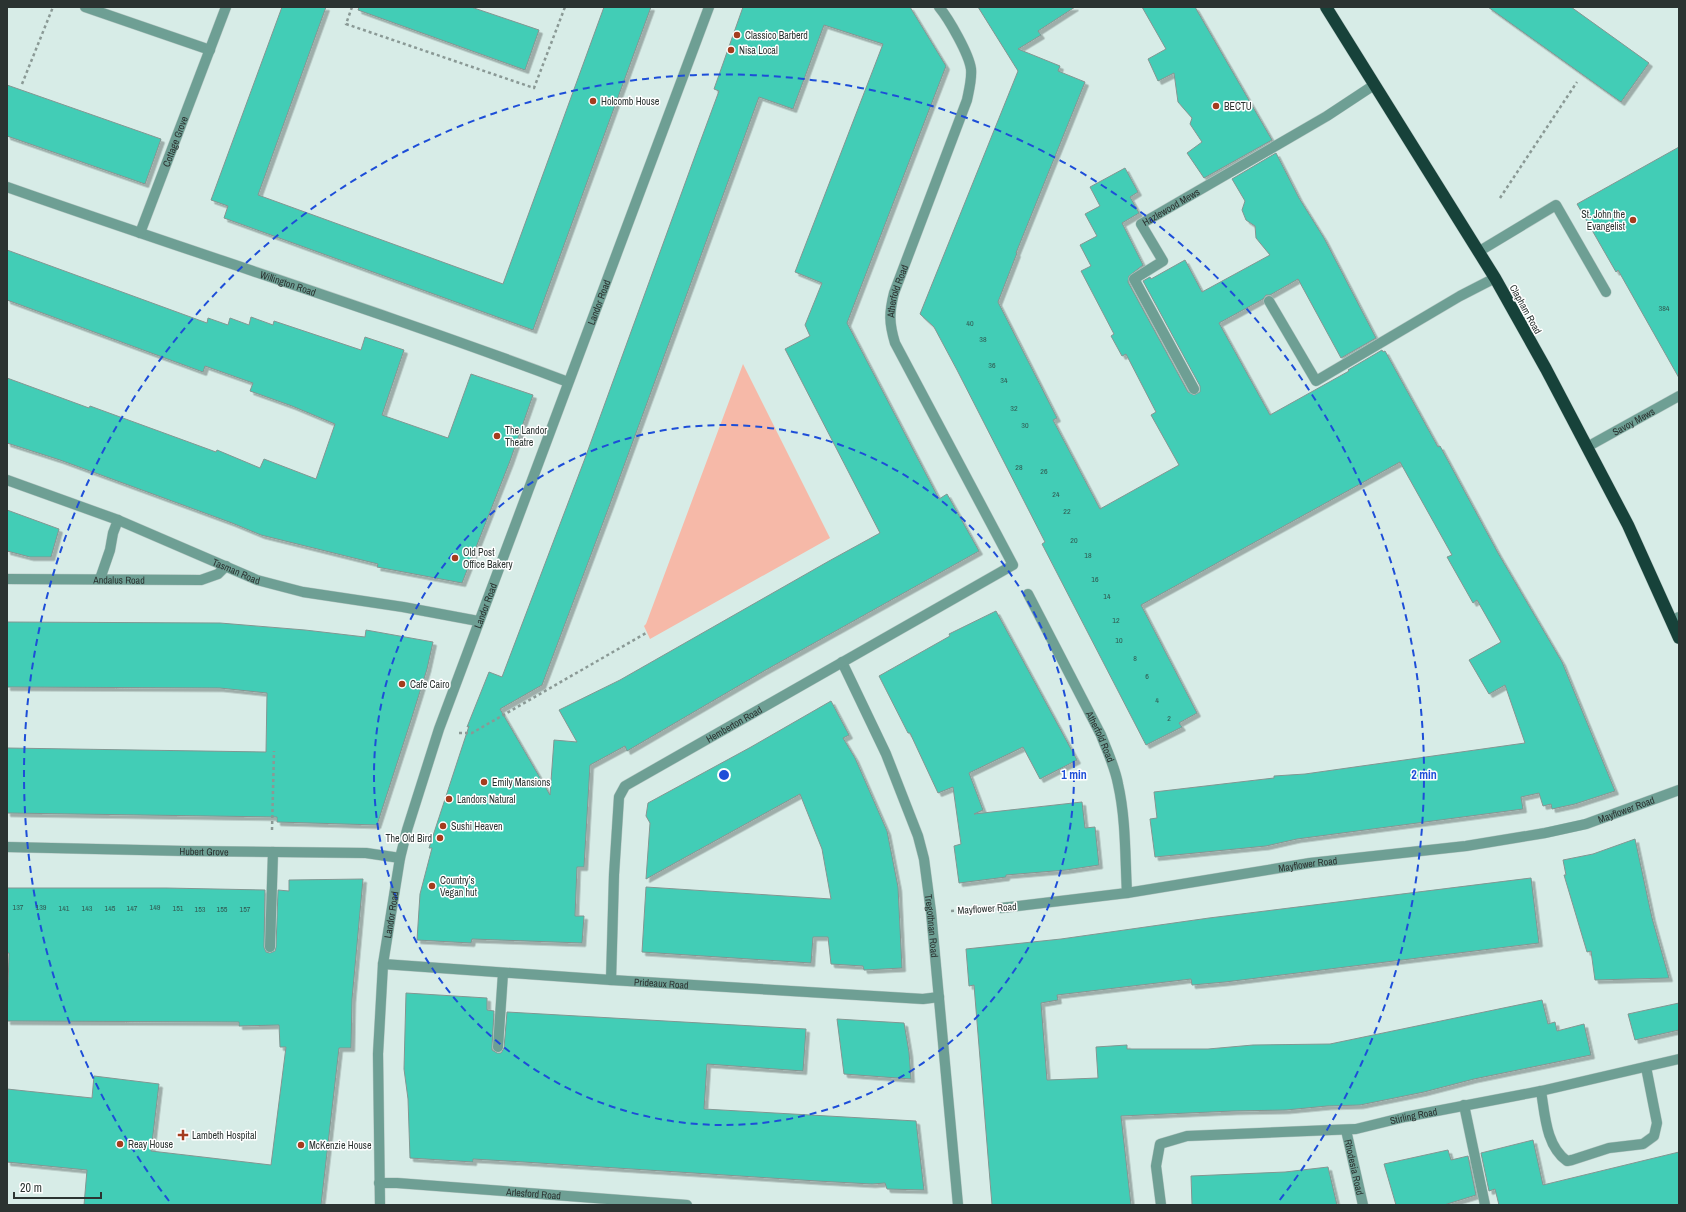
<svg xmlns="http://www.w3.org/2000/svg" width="1686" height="1212" font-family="'Archivo Narrow',sans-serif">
	<defs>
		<filter id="shadow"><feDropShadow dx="3.5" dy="3.5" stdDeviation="0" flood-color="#0004"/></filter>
	</defs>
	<rect width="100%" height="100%" fill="#d7ece7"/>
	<path fill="#f6b9a8" d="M743,364L830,538L650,639L644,626L646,624Z"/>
	<path fill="#42cdb6" stroke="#839692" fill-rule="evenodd" filter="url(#shadow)" d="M282,7H326L258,195L503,284L604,7H651L533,330L224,218L228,206L211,200Z
		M359,7H471L539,30L525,70L358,10Z
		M743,7H910L946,66L847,323L939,499L947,494L979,551L764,671L627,751L625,746L590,765L584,867H577L575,916H584L582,943L472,939L471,943L417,940L420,894L432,848H429L469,726L467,727L489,672L502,677L584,461L699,145L719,91L714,89ZM824,25L883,44L795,272L822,283L805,325L810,336L785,349L880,533L829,561L620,680L559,710L577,742L554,740L550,795L500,709L542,685L610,504L759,97L793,109Z
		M978,7H1075L1038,31L1041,35L1018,49L1060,66L1058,71L1085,82L1016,253H1017L998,302L1057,418L1053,420L1100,509L1179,465L1151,415L1156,412L1126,354L1122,356L1111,336L1114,334L1081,271L1091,266L1080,245L1097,236L1085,214L1100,206L1090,187L1125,168L1138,192L1130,197L1139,213L1122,223L1143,265L1129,276L1128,282L1188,392L1194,395L1200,392V386L1143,281L1150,277L1151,279L1185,260L1202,292L1270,255L1256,238L1255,226L1246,220L1242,210L1245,201L1232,179L1276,153L1299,198L1324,238L1376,338L1341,358L1298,279L1270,295H1266L1263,299L1219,323L1270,415L1349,371L1348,370L1382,350L1383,352L1385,351L1438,447L1440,446L1498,553L1562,662L1615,791L1575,804L1552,809L1551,804L1543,806L1539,793L1521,797L1523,809L1297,839L1266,846L1155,857L1150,819L1157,818L1154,792L1274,778V776L1305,774L1525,743L1505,685L1489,694L1469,660L1501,642L1477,600L1473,603L1447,557L1452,555L1400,462L1141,605L1197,713L1179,723L1182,727L1146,745L1042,544L1045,542L957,370L934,327L920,314L1018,71Z
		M1142,7H1195L1272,140L1204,178L1187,153L1202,142L1190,124L1192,118L1178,102L1174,73L1158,81L1148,59L1166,49Z
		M1488,7H1571L1649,63L1621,102Z
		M7,85L161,139L145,184L7,136Z
		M1679,147V378L1618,270L1616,272L1577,204Z
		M7,250L207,323L208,318L228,325L230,318L249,325L251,317L273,325L274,321L361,350L365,337L404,350L382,415L448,438L471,374L533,395L510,461L462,583L377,567L378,564L261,535L232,523L60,460L7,443V378L89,408L90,406L216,452L217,450L260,468L264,459L316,479L335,424L292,406L250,391L253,383L205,366L203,372L7,300Z
		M7,510L59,529L51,557H30L7,551Z
		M996,611L1077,760L1040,779L1023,747L969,773L983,810L974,814L1082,802L1085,828L1095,827L1099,865L1066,870L1006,875V877L959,883L954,846L961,844L953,787L938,793L910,733H908L879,676L950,636L949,634Z
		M7,622L220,623L305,630L365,637L366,630L433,642L427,669L412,717L377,825L277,822V817L7,813V748L266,752L267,693L220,688L7,687Z
		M831,701L849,735L843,738L855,758L887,831L898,887L902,968L864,970L863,966L831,964L828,937H813L811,963L642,952L646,887L831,899L822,849L800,794L646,879L650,823L646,816L648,803L751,747Z
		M1635,839L1652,918L1669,978L1595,980L1591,951L1587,952L1564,875H1566L1563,860L1593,854Z
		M1531,878L1539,943L1225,982L1192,985L1191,979L1057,995L1058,1000L1041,1003L1047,1080L1098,1078L1096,1047L1127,1045V1049H1208L1253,1045L1330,1044L1542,1000L1548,1024L1555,1022L1557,1031L1584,1024L1591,1055L1474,1079L1424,1092L1360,1105L1327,1106L1286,1110L1233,1111L1121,1116L1131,1205H992L974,985L969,986L966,949L1061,939L1209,918Z
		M363,879L352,999L351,1048H339L321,1205H84L87,1170L7,1162V1089L92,1098L94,1076L159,1084L151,1151L271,1165L286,1047H280L279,1025L239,1026V1022L7,1021L9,953H7V888H166L265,890L264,947L266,952L270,953L275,951L276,947L278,890L289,891V880Z
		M406,993L487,998V1010L494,1011L492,1047V1050L497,1053H501L504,1048L507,1012L806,1029L803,1071L707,1064L704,1109L916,1121L924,1190L887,1189L885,1183L872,1184L817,1181L524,1162L473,1159V1162L410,1158L408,1099L404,1069Z
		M1679,1003V1030L1635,1040L1628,1014Z
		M837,1019L904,1023L909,1052L911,1079L844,1074Z
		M1533,1140L1543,1185L1679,1152V1205H1499L1495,1189L1489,1191L1481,1153Z
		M1448,1150L1451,1160L1468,1156L1476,1195L1444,1205H1396L1384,1164Z
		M1328,1167L1337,1205H1192L1191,1176L1285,1172Z"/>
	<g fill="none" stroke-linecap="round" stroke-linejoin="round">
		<g stroke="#b5c7c3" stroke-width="11">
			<g id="minor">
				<path d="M85,7L210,50"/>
				<path id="s1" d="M7,187C194,253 383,312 568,382"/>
				<path id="s2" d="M140,233L226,7"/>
				<path d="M1478,252L1556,205L1606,292"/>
				<path d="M1269,301L1316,381L1460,296L1495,278"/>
				<path id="s3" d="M1194,389L1134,279L1163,261L1141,224L1327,116L1374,85"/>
				<path id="s4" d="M1587,447L1679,396"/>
				<path id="s5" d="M7,480L118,520L257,580L303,592L403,607L478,621"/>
				<path id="s6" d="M7,579L201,580L218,574L226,566"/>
				<path d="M100,579L110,550L113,533L118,520"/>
				<path id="s7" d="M1028,594L1101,735C1107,751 1115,767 1118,784C1126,819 1125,857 1127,893"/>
				<path d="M1671,621L1679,617"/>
				<path id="s8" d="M842,662L886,754L918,836L924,859L931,912L958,1205"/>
				<path id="s9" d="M7,847L185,851L366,853L400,858"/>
				<path id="s10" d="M1001,908L1127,893L1310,863L1466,846L1545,833L1586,824L1679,790"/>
				<path d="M270,947L273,852"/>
				<path id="s11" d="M383,964L611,980L923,999L939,997"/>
				<path id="s12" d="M611,980L614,875L619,797L625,786L1013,565L895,343C889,323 889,313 894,293L967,100C969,90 972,79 971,69C969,54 949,19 939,7"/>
				<path d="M498,1047L503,973"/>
				<path d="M1541,1091C1545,1115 1546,1146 1567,1161L1572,1160L1609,1148L1643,1144L1654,1136L1657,1123L1646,1067"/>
				<path d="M1464,1105L1485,1205"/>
				<path id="s13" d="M1346,1130L1363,1205"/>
				<path id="s14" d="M379,1183H397L687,1205"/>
				<path id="s15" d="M380,1205L378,1054L383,964L400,858L407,830L439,729L709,7"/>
				<path id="s16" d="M1161,1205L1156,1166L1160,1144L1187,1136L1356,1129L1405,1117L1541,1091L1679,1059"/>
			</g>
		</g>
		<g stroke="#b5c7c3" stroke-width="13">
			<path id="highway" d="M1326,7L1495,278L1546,369L1628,525L1679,638"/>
		</g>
		<path stroke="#8a9995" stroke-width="2.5" stroke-dasharray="3 3" stroke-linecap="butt" d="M352,7L346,24L534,88L565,7
			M22,84L53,7
			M1500,198L1577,82
			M459,733H472L646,633
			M272,830L274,751
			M951,911L982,909"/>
		<use href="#minor" stroke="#6e9f94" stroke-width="10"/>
		<use href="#highway" stroke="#17423a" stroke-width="12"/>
	</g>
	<g fill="none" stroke="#1d4ed8" stroke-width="2" stroke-dasharray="7 5">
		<circle cx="724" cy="775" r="350"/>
		<path d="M169 1201A700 700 0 1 1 1279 1201"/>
	</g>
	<g fill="#a43c1e" stroke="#fff" stroke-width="1.5">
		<circle cx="737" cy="35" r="4"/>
		<circle cx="731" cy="50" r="4"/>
		<circle cx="593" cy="101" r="4"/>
		<circle cx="1216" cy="106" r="4"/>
		<circle cx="1633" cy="220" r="4"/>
		<circle cx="497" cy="436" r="4"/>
		<circle cx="455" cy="558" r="4"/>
		<circle cx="402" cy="684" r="4"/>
		<circle cx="484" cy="782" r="4"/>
		<circle cx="449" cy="799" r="4"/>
		<circle cx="443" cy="826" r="4"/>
		<circle cx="440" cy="838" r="4"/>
		<circle cx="432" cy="886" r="4"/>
		<path d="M181 1129h4v4h4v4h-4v4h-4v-4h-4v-4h4z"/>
		<circle cx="120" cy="1144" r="4"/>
		<circle cx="301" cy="1145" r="4"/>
	</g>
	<g text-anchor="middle" stroke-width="3" stroke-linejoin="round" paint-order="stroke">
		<g font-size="8" fill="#315a52">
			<text x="1664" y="311">384</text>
			<text x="970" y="326">40</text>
			<text x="983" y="342">38</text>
			<text x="992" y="368">36</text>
			<text x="1004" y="383">34</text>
			<text x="1014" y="411">32</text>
			<text x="1025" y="428">30</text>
			<text x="1019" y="470">28</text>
			<text x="1044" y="474">26</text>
			<text x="1056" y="497">24</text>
			<text x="1067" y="514">22</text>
			<text x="1074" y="543">20</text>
			<text x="1088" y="558">18</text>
			<text x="1095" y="582">16</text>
			<text x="1107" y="599">14</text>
			<text x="1116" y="623">12</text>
			<text x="1119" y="643">10</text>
			<text x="1135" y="661">8</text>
			<text x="1147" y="679">6</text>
			<text x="1157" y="703">4</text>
			<text x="1169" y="721">2</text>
			<text x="18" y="910">137</text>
			<text x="41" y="910">139</text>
			<text x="155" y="910">149</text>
			<text x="64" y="911">141</text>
			<text x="87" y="911">143</text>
			<text x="110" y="911">145</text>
			<text x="132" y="911">147</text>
			<text x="178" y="911">151</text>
			<text x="200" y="912">153</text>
			<text x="222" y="912">155</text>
			<text x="245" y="912">157</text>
		</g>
		<g font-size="10" fill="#2b3331" stroke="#fff" text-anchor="start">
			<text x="745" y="39">Classico Barberd</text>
			<text x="739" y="54">Nisa Local</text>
			<text x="601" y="105">Holcomb House</text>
			<text x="1224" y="110">BECTU</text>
			<text x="1625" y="218" text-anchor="end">St. John the<tspan x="1625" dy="12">Evangelist</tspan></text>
			<text x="505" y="434">The Landor<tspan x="505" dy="12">Theatre</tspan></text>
			<text x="463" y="556">Old Post<tspan x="463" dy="12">Office Bakery</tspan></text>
			<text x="410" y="688">Cafe Cairo</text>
			<text x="492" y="786">Emily Mansions</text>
			<text x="457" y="803">Landors Natural</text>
			<text x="451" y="830">Sushi Heaven</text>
			<text x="432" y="842" text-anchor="end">The Old Bird</text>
			<text x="440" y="884">Country’s<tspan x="440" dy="12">Vegan hut</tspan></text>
			<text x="192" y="1139">Lambeth Hospital</text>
			<text x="128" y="1148">Reay House</text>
			<text x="309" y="1149">McKenzie House</text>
		</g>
		<g font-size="10" fill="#2b3331" stroke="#fff">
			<text dy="4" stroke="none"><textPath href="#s2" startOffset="98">Cottage Grove</textPath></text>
			<text dy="4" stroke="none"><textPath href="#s3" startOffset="237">Hazlewood Mews</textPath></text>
			<text dy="4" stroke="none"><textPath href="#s1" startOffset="297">Willington Road</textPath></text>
			<text dy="4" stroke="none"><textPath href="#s12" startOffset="947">Atherfold Road</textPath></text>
			<text dy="4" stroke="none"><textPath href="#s15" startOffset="939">Landor Road</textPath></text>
			<text transform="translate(1526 309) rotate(61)" y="4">Clapham Road</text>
			<text dy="4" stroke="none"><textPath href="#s4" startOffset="53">Savoy Mews</textPath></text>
			<text dy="4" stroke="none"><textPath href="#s5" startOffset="247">Tasman Road</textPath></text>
			<text dy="4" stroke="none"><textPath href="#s6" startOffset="112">Andalus Road</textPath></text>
			<text dy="4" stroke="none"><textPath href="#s15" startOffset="615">Landor Road</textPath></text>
			<text dy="4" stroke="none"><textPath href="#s12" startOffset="321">Hemberton Road</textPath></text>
			<text dy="4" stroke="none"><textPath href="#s7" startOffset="160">Atherfold Road</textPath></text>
			<text dy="4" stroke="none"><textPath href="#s10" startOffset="634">Mayflower Road</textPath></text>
			<text dy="4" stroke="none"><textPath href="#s9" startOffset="197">Hubert Grove</textPath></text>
			<text dy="4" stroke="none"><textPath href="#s10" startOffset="310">Mayflower Road</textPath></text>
			<text transform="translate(987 908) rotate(-4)" y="4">Mayflower Road</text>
			<text dy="4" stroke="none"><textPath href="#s15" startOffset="291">Landor Road</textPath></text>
			<text dy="4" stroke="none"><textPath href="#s8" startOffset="281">Tregothnan Road</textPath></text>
			<text dy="4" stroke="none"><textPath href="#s11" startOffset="279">Prideaux Road</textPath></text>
			<text dy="4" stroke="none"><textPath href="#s16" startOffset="318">Stirling Road</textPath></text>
			<text dy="4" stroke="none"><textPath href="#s13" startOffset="38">Rhodesia Road</textPath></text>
			<text dy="4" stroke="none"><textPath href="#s14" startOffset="155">Arlesford Road</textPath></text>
		</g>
	</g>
	<circle cx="724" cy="775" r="6" fill="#1d4ed8" stroke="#fff" stroke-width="2"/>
	<g font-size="12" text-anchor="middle" font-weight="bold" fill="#1d4ed8" stroke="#fff" stroke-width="3" stroke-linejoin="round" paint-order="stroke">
		<text x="1074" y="779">1 min</text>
		<text x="1424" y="779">2 min</text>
	</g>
	<rect width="1686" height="1212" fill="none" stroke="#2b3331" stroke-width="16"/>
	<path d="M14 1192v6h87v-6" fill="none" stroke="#2b3331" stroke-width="2"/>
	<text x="20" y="1192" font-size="12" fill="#2b3331" stroke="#ffffff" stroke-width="3" paint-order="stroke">20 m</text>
</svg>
